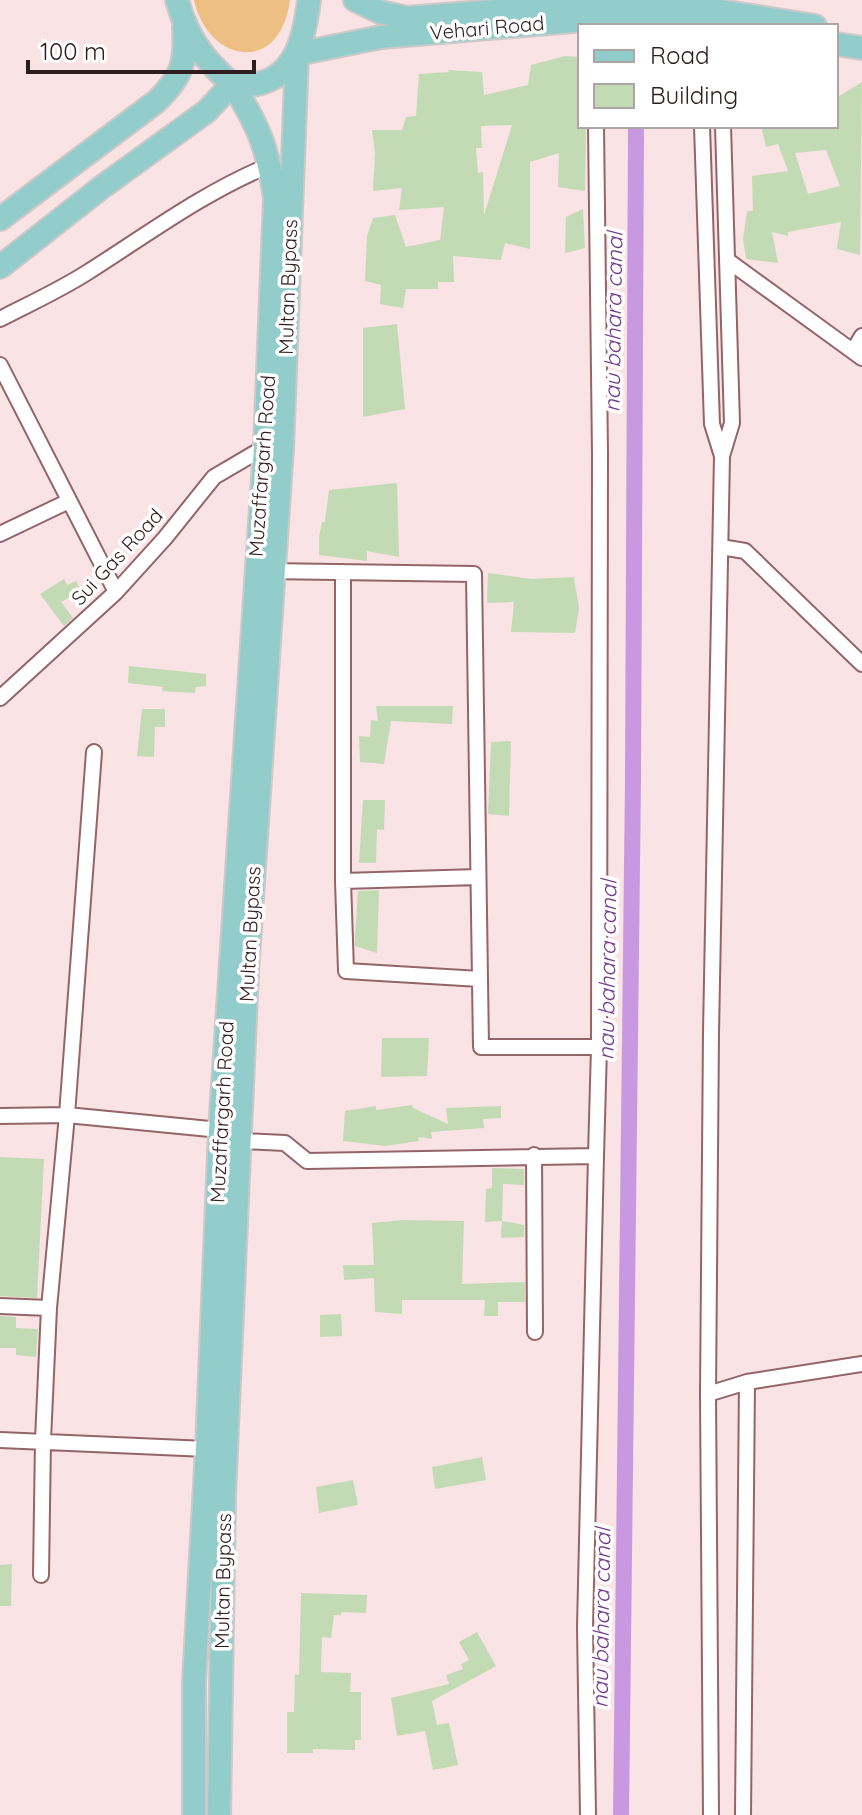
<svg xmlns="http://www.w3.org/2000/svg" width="862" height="1815" font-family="Quicksand,sans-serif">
	<rect width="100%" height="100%" fill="#f9e3e5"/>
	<path fill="#edbf82" d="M194,0H290C280,76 208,63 194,0Z"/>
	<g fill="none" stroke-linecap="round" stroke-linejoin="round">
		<path stroke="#c899e1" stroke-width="16" d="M621,1815L633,779L636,126"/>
	</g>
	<path fill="#c3dbb4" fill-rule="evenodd" d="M565,56L580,57V126H586L585,191L558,187L559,153L530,162V249L505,243L501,260L453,256L454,282H438V289H406L403,308L380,304L381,285L365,281L367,236L373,218L395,215L406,247L440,240L444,207L399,210L402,188L373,191L375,153L372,130H402L406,117L416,116L419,74L449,72L448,70L482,72L484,95L528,85L531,65ZM512,125L484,215L483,172L478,173L476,148H482L481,126Z
		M862,82L860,255L837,249L841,222L788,232V236L772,232L778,263L746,259L743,239L747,211H753L752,176L788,171L778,144L766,147L761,126H836V98ZM826,150L840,186L808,194L795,153Z
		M583,209L585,248L565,253L566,217Z
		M397,324L405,409L363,417V328Z
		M397,483L399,557L367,551V561L319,555V537L322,522H325L329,490Z
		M488,573L532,579L574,577L579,608L575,633L511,632L514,602L487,603Z
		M64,579L67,585L76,581L81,591L61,602L73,618L64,626L40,594Z
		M129,666L206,674V686L196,687L195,693L162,691L163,687L128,683Z
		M376,706H453L452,724L391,721L384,764L360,762L359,736L370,737L371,720L378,721Z
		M142,709H165V727H155L154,757L137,756Z
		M511,741L509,816L488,814L491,742Z
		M363,800H385L384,830L377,829L376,863H359Z
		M379,890L377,953L355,946V936L358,891Z
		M382,1038H429L427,1076L381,1077Z
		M412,1105L413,1108L448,1124L446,1108L501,1106V1118L483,1119L484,1128L431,1132L432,1139L418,1137L419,1141L385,1146L343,1141L345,1111L376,1106V1110Z
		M0,1157L44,1159L37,1298L0,1296Z
		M492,1168L524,1169V1185L503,1184L502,1221L485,1222L486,1189L492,1188Z
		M403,1220L464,1221L462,1284L525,1282V1302H498V1316H484L485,1300H402V1314L375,1312L374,1278L344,1280L343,1265H374L372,1223Z
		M502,1221L524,1225V1237L501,1238Z
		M341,1314L342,1336L320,1337V1315Z
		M0,1316L16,1317V1328L38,1329L36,1357L16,1355V1348H0Z
		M482,1457L486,1480L435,1489L432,1467Z
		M353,1480L358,1505L319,1513L316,1487Z
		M12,1564L11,1606H0V1565Z
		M301,1593L367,1595L366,1613L341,1612V1615H334L331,1638L322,1637L321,1672L351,1673L350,1692H361V1740H355V1750L313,1749V1753H287V1712H294L295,1674L299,1675Z
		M477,1632L496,1666L432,1701L437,1725L449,1723L458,1765L433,1770L425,1731L397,1736L391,1698L449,1684L446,1675L463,1669L461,1664L469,1660L459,1642Z"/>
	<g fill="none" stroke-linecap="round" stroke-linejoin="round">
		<g stroke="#936569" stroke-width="18">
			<path id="street" d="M702,126L712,424L722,456
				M727,260L862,358
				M0,319C29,304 60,290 88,272C148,234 204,192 270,165
				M853,351L862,336
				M0,365L116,592
				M0,534L69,501
				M721,547L745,551L862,664
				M267,571L474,574L481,1047H599L600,454L596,126
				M343,572V881
				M0,698L116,592L165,538L214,477L265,447
				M478,877L343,881L346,971L480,979
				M0,1116L67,1115L220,1130
				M242,1141L285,1143L307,1161L596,1156L599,1047
				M534,1155L535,1332
				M0,1306L49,1308
				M708,1394L747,1382L862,1364
				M0,1440L207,1449
				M41,1575L43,1440L49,1308L67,1115L94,752
				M588,1815L585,1627L596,1156
				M711,1815L708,1394L711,1033L722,456L732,423L723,126
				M743,1815L747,1382"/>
		</g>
		<g stroke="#cdc9c9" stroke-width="26">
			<path id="primary" d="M177,0C187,37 203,59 232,84C240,84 250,86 257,84C297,76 305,34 309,0
				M355,0L380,12L407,18L594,3L675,4L815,26
				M836,44L862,48
				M0,219L157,101C183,75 186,63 184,27
				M0,267L102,187L207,111L232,84C259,126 268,149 275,199L265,447L220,1130L207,1449L194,1683V1815
				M219,1815L224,1495L247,972L282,448L297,54L381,37L608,18L726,26"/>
		</g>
		<use href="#street" stroke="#fff" stroke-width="14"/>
		<use href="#primary" stroke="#92cdcb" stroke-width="22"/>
	</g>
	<g text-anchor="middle" stroke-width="7" stroke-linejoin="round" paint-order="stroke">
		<g font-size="20" fill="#2f1c1e" stroke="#fff">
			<text transform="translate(487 28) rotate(-5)" y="7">Vehari Road</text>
			<text transform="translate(288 287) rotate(-88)" y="7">Multan Bypass</text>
			<text transform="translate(262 466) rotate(-86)" y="7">Muzaffargarh Road</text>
			<text transform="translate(117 557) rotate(-47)" y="7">Sui Gas Road</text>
			<text transform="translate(250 934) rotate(-87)" y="7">Multan Bypass</text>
			<text transform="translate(222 1112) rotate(-87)" y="7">Muzaffargarh Road</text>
			<text transform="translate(223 1581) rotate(-89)" y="7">Multan Bypass</text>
		</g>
		<g font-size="22" font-style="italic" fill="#71388c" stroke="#fff">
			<text transform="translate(613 322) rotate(-89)" y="8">nau bahara canal</text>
			<text transform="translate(607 970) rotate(-89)" y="8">nau bahara canal</text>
			<text transform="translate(601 1618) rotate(-89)" y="8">nau bahara canal</text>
		</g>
	</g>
	<rect x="578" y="24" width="260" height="104" fill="#ffffff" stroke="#aca4a5" stroke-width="2"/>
	<rect x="594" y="50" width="40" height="12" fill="#92cdcb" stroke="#aca4a5" stroke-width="2"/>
	<text x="650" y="64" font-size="24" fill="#2f1c1e">Road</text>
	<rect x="594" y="84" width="40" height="24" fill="#c3dbb4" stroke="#aca4a5" stroke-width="2"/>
	<text x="650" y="104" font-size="24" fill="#2f1c1e">Building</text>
	<path d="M28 60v12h226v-12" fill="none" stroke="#2f1c1e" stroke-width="4"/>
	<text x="40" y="60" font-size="24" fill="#2f1c1e" stroke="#ffffff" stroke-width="6" paint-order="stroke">100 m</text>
</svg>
